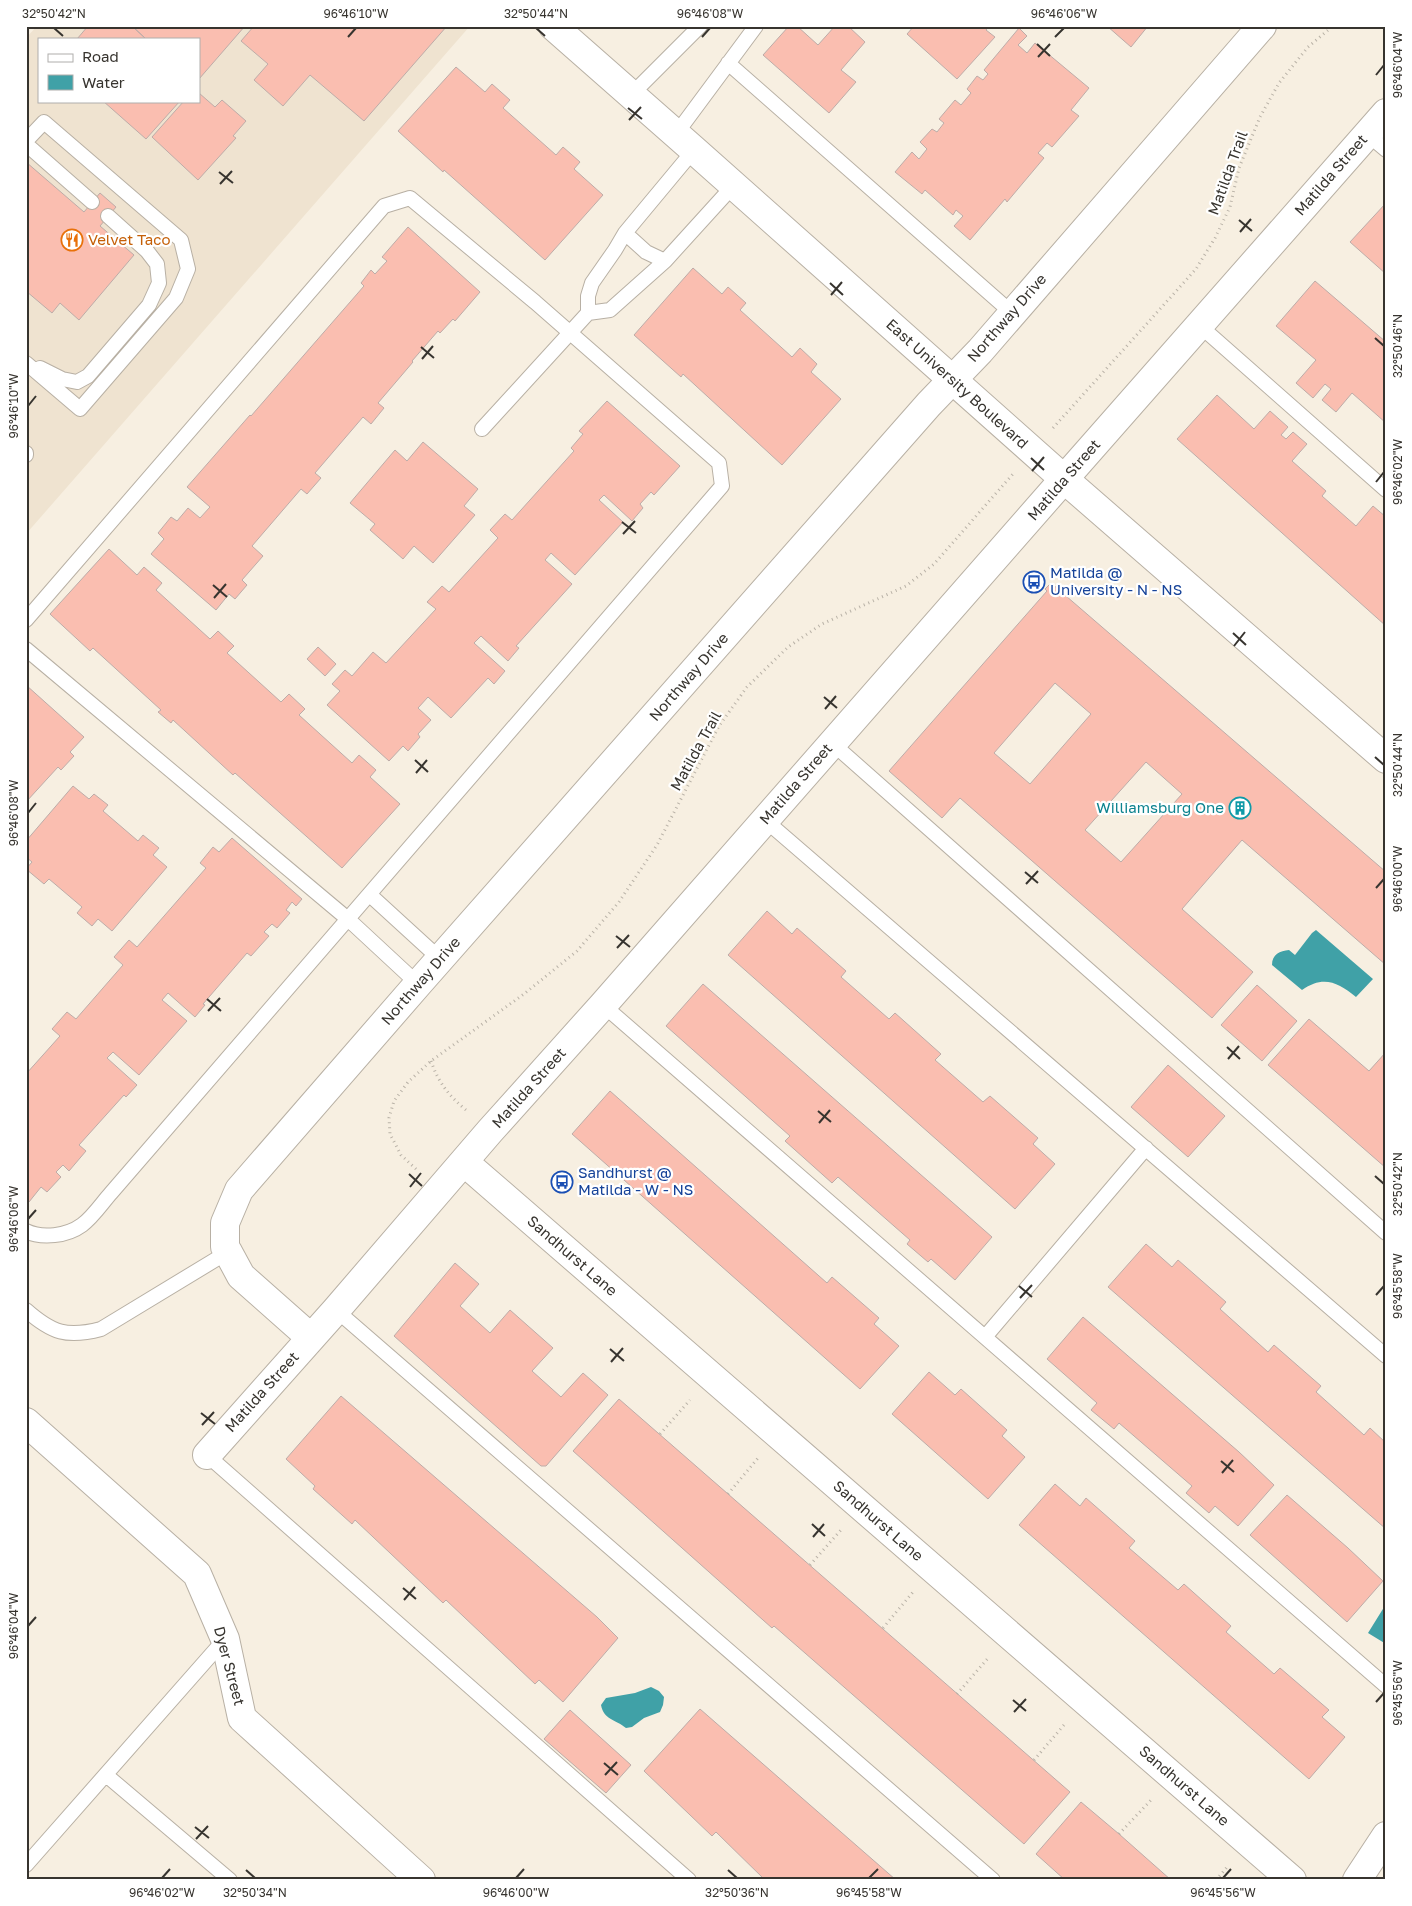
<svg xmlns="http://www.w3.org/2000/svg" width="1412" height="1906" font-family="'Golos Text',sans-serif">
	<rect width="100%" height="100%" fill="#f7efe1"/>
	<path fill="#efe3d0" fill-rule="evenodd" d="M37,26H470L26,534V38ZM39,39H199V101H39Z"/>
	<path fill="#40a1a7" d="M1316,930L1373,979L1356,997C1338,982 1323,975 1302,990L1272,965C1272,954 1280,951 1289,950L1295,955L1312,933Z
		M1386,1604V1644L1368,1633Z
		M651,1687L659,1691L664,1697L663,1705L660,1712L644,1718L632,1727L626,1728C615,1719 604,1720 601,1705L606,1698L635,1693Z"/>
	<path fill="#fabeb0" stroke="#bdaca8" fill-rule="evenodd" d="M88,26H132L146,39H77Z
		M132,26H245L199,79V39H146Z
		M254,26L344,28L447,26L364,121L310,75L283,106L254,80L268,64L241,41Z
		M789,26H797L818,45L835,26H848L865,42L841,70L856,82L829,113L763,55Z
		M914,26H989L986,30L995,37L957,79L907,34Z
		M1107,26H1148L1131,47Z
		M1019,28L1027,36L1018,45L1027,53L1035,43L1089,88L1071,110L1079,116L1052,147L1047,143L1038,153L1044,158L1007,202L1005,199L970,240L954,226L963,216L956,210L953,215L925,190L922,194L895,172L912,152L919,159L927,149L920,142L932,129L937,132L944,123L939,119L955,100L961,105L971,93L967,89L977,76L983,80L988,74L984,70Z
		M456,67L485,92L492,84L510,100L503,108L556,155L563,147L580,162L574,169L603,195L545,260L444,170L443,172L398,131Z
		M199,93L215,107L222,100L246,121L233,136L236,138L198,180L152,137L184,101H199Z
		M103,101H180L146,139Z
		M26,162L84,212L100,193L116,207L100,226L134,255L79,320L60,303L52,313L26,291Z
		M1386,203V274L1350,242Z
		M408,227L480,292L455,321L453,319L440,333L438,331L412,361L413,362L378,403L384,408L371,424L363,417L315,473L321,478L307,494L301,489L252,546L263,556L242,580L247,585L235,599L229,594L216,610L151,554L164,539L158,533L171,517L177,521L188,508L200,518L210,507L187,487L250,415L251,416L364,286L361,283L371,270L375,274L387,261L382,257Z
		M693,268L722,294L728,287L746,303L740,310L792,357L800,348L817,364L811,372L841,399L782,465L683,374L681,377L634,335Z
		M1315,281L1386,342V423L1352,393L1336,412L1322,400L1331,389L1325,384L1313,398L1296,383L1316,360L1276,326Z
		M1217,395L1254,429L1270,411L1288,427L1281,435L1286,439L1293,432L1307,444L1292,461L1326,491L1322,496L1356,526L1373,506L1386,517V626L1177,439Z
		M607,401L680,466L654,495L651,492L640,504L643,508L632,521L604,495L599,500L623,522L575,575L551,553L545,560L572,584L516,646L519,648L508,661L481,636L474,643L505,671L494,684L488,678L451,718L428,697L418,708L431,720L418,734L420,737L408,751L403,746L389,761L327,705L340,691L332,684L345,670L352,676L373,652L386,663L436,609L427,602L442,586L449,592L498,538L490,530L505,514L512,520L574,451L571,448L583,434L579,431Z
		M423,442L478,489L464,506L475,515L433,563L414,546L403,559L370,530L375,524L350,503L395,450L407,461Z
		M109,549L137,575L144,567L162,583L156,590L210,639L218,631L234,646L227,653L281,702L289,694L305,709L299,715L352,763L359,755L376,770L370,777L400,804L342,868L235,773L233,775L173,720L171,723L158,712L161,710L93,648L90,651L50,614Z
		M1051,583L1386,872V965L1242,840L1182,909L1253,972L1212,1018L960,798L942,818L889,771L1047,591L1045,589ZM1055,683L1091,714L1030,784L994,753ZM1146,762L1182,794L1121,862L1085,830Z
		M318,647L336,664L325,676L307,659Z
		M26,685L84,737L70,752L74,756L61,770L58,767L26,802Z
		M73,786L89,799L94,794L108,805L103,811L138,841L143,835L159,848L153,855L167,867L112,931L98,919L92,926L77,913L82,907L49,879L44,884L26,869L32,862L26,857V841Z
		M232,838L302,899L296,906L292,902L286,910L290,913L277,928L272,924L264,932L269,936L251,956L247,953L203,1004L205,1005L195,1017L168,993L162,1000L187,1021L139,1075L113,1052L107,1058L137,1085L126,1097L124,1095L79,1145L86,1151L69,1171L63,1165L56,1172L61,1177L47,1192L41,1187L29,1202L26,1200V1074L60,1036L52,1029L67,1012L76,1019L123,965L114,957L129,940L137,947L206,868L200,863L213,847L219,852Z
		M767,911L792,934L797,928L846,971L841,977L889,1019L895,1013L941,1054L935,1060L983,1102L990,1096L1038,1138L1033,1144L1055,1164L1015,1209L728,955Z
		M703,984L992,1237L955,1280L931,1259L928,1262L907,1244L910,1240L838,1177L832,1183L785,1141L790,1136L666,1026Z
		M1257,985L1297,1021L1262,1061L1221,1025Z
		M1309,1019L1369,1071L1386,1052V1168L1268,1065Z
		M1168,1065L1225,1116L1188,1157L1131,1107Z
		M610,1091L827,1283L832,1277L879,1318L874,1324L899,1346L860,1389L572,1134Z
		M1146,1244L1172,1267L1178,1260L1226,1302L1220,1309L1268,1352L1274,1345L1321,1386L1316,1392L1364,1435L1370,1428L1386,1443V1529L1108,1287Z
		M455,1263L479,1284L460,1306L490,1333L510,1310L553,1348L532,1371L561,1397L583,1373L608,1395L546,1466H541L394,1336Z
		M1083,1317L1239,1452L1274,1485L1238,1526L1215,1506L1209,1513L1186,1493L1192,1486L1119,1423L1114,1429L1091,1410L1097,1403L1047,1359Z
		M929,1372L955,1395L961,1389L1007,1430L1002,1436L1025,1457L988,1499L892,1414Z
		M341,1396L597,1617L618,1638L563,1702L539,1680L535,1684L446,1600L443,1603L355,1520L352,1524L313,1489L315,1486L286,1459Z
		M619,1399L1070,1792L1024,1844L774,1626L772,1628L573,1451Z
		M1055,1484L1080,1506L1086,1498L1135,1541L1129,1548L1178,1590L1184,1584L1231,1626L1226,1632L1274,1674L1280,1668L1329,1710L1322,1717L1345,1737L1309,1779L1019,1525Z
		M1287,1495L1348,1548L1383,1581L1347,1622L1250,1535Z
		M700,1709L896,1880H765L716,1832L712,1836L644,1771Z
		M570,1710L631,1765L606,1793L544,1739Z
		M1081,1802L1119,1834L1171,1880H1065L1036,1854Z"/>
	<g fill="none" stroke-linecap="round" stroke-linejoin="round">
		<g stroke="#b8b0a4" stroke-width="16">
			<path id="lane" d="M728,63L1012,313
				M631,95L700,26
				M676,134L756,26
				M1367,134L1386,150
				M26,141L44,122L181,240L188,269L176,298L80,409L26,363
				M26,144L92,202
				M625,233L646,252L665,261
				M588,313V296L592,283L615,250L625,233L694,150
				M588,313L610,310L665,261L734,185
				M1199,325L1386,490
				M40,368L62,379L77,382L88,376L149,305L159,283L157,264L147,251L108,216
				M482,429L588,313
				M26,453V455
				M26,620L384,206L410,198L535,302L719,463L722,486L111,1193C102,1203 93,1217 82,1225C67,1236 42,1239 26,1231
				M26,649L349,920L418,984
				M832,743L1386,1233
				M765,820L1386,1356
				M370,895L440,959
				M603,1005L1386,1686
				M26,1310C52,1333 67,1338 101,1329L228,1252
				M336,1310L993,1880
				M985,1337L1146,1148
				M207,1455L689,1880
				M106,1775L230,1880
				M26,1865L225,1639"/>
		</g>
		<g stroke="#b8b0a4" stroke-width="30">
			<path id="street" d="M464,1162L1292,1880
				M311,1338L241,1276L228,1252L225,1247V1223L239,1190L418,984L929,404L980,351L1262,26
				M26,1422L197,1574L225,1639L242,1718L421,1880
				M207,1455L336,1310L490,1131L603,1005L1064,479
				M1357,1880L1386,1836"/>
		</g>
		<g stroke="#b8b0a4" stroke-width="30">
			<path id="secondary" d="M553,26L694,150L1064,479L1386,759
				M1064,479L1386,113"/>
		</g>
		<path stroke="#b9b2a7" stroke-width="3" stroke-dasharray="1 4" stroke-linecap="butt" d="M1053,428L1196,269L1215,238L1230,207L1239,168L1260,117L1279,83L1308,47L1333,26
			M431,1061C438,1082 449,1096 466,1110
			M416,1169L401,1155L390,1134L389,1118L394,1101L408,1082L431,1061L524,994L577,951L619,902L657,845L719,726L747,687L788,647L822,624L906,586L934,564L1013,474
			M660,1434L690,1400
			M728,1494L758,1458
			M810,1565L841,1530
			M883,1628L913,1592
			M957,1694L989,1657
			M1034,1760L1064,1725
			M1119,1834L1152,1799
			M1216,1880L1228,1866"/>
		<use href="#lane" stroke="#fff" stroke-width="14"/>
		<use href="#street" stroke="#fff" stroke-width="28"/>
		<use href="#secondary" stroke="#fff" stroke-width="28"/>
	</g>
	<path fill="none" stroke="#37342f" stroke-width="2" d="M54,28L63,36M536,28L545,36M348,37L356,28M702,37L710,28M1055,37L1064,28M1037,44L1050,56M1038,57L1050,44M1376,75L1384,65M628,108L642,119M629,120L641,107M219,172L233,183M220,184L232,171M1239,220L1252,231M1240,232L1251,219M830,283L843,295M831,295L842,282M1375,338L1384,346M421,347L434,358M422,359L433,346M28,406L36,396M1031,458L1044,470M1032,471L1044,457M1376,482L1384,472M622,522L636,533M623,534L635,521M213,585L227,597M214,598L226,584M1233,633L1246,645M1234,646L1245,632M824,697L837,708M825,709L836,696M1375,757L1384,765M415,760L428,772M416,773L427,760M28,813L36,803M1025,872L1038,883M1026,884L1038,871M1376,888L1384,879M616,936L630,947M617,948L629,935M207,999L221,1011M208,1011L220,998M1227,1047L1240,1059M1228,1059L1239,1046M818,1111L831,1122M819,1123L830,1110M409,1174L422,1186M1375,1176L1384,1184M410,1187L421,1173M28,1219L36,1210M1019,1286L1032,1297M1376,1295L1384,1286M1020,1298L1032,1285M610,1349L624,1361M611,1362L623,1348M201,1413L215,1424M202,1425L214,1412M1221,1461L1234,1472M1222,1473L1233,1460M812,1524L825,1536M813,1537L824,1524M403,1588L416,1599M404,1600L415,1587M28,1626L36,1617M1013,1700L1026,1711M1376,1702L1384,1693M1014,1712L1026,1699M604,1763L618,1775M605,1775L617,1762M195,1827L209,1838M196,1839L208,1826M246,1870L255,1878M728,1870L737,1878M162,1878L170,1869M516,1878L524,1869M869,1878L878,1869M1223,1878L1231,1869"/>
	<defs>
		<g id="restaurant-ring" transform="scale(1.125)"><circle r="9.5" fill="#fff" stroke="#e8710a" stroke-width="1.5"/><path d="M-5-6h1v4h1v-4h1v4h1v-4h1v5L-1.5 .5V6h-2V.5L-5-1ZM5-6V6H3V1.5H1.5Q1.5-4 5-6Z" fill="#e8710a"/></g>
		<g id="bus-ring" transform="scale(1.125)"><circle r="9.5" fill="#fff" stroke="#1a4fb4" stroke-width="1.5"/><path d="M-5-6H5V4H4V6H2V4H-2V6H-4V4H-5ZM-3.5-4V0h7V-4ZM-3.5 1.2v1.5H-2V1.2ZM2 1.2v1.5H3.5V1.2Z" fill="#1a4fb4"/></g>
		<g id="building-ring" transform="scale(1.125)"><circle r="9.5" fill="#fff" stroke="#0f9aa8" stroke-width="1.5"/><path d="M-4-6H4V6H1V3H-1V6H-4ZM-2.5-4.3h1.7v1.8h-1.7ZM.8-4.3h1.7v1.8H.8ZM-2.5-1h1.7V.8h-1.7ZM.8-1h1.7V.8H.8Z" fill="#0f9aa8"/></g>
	</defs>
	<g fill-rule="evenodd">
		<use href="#restaurant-ring" x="72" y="240"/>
		<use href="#bus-ring" x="1034" y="582"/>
		<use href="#building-ring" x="1240" y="808"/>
		<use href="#bus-ring" x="562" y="1182"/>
	</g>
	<g text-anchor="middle" stroke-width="4.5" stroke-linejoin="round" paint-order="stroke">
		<g font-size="15" fill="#37342f" stroke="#fff">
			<text transform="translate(1228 173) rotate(-70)" y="5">Matilda Trail</text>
			<text transform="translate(1331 175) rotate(-49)" y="5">Matilda Street</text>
			<text transform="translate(1007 318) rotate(-49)" y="5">Northway Drive</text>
			<text transform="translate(957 384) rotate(42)" y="5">East University Boulevard</text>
			<text transform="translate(1064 480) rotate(-49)" y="5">Matilda Street</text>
			<text transform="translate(689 677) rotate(-49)" y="5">Northway Drive</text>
			<text transform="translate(696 751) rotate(-61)" y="5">Matilda Trail</text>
			<text transform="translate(796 784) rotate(-49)" y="5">Matilda Street</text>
			<text transform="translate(421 981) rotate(-49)" y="5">Northway Drive</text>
			<text transform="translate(529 1088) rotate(-48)" y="5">Matilda Street</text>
			<text transform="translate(572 1256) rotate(41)" y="5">Sandhurst Lane</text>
			<text transform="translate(262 1392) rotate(-48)" y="5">Matilda Street</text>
			<text transform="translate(878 1521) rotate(41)" y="5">Sandhurst Lane</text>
			<text transform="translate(229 1666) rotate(75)" y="5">Dyer Street</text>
			<text transform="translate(1184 1786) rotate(41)" y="5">Sandhurst Lane</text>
		</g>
		<g font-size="15" fill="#c56008" stroke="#fff" text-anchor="start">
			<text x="88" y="245">Velvet Taco</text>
		</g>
		<g font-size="15" fill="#164399" stroke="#fff" text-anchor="start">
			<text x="1050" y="578">Matilda @<tspan x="1050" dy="17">University - N - NS</tspan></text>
			<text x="578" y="1178">Sandhurst @<tspan x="578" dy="17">Matilda - W - NS</tspan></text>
		</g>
		<g font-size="15" fill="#0d838f" stroke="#fff" text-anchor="end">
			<text x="1224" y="813">Williamsburg One</text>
		</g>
	</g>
	<rect width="1412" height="1906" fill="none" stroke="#ffffff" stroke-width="55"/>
	<rect x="38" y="38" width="162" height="65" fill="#ffffff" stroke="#afaeac"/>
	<rect x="48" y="54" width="25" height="8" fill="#ffffff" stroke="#afaeac"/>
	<text x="82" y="62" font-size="15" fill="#37342f">Road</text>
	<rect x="48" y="75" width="25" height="15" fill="#40a1a7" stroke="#afaeac"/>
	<text x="82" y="88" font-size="15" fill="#37342f">Water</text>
	<rect x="28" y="28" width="1356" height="1850" fill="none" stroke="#37342f" stroke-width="2"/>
	<g font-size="12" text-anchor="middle" fill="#37342f">
		<text x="54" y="18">32°50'42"N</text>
		<text x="356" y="18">96°46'10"W</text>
		<text x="536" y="18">32°50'44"N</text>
		<text x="710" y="18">96°46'08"W</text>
		<text x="1064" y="18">96°46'06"W</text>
		<text transform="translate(1398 65) rotate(-90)" y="4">96°46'04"W</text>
		<text transform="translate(1398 346) rotate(-90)" y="4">32°50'46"N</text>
		<text transform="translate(14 406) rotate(-90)" y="4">96°46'10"W</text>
		<text transform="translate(1398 472) rotate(-90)" y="4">96°46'02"W</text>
		<text transform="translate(1398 765) rotate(-90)" y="4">32°50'44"N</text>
		<text transform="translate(14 813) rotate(-90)" y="4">96°46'08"W</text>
		<text transform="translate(1398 879) rotate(-90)" y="4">96°46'00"W</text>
		<text transform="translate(1398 1184) rotate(-90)" y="4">32°50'42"N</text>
		<text transform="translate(14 1219) rotate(-90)" y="4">96°46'06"W</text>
		<text transform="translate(1398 1286) rotate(-90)" y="4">96°45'58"W</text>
		<text transform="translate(14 1626) rotate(-90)" y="4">96°46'04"W</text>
		<text transform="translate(1398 1693) rotate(-90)" y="4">96°45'56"W</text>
		<text x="162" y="1897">96°46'02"W</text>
		<text x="255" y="1897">32°50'34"N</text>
		<text x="516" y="1897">96°46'00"W</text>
		<text x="737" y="1897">32°50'36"N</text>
		<text x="869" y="1897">96°45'58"W</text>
		<text x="1223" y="1897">96°45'56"W</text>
	</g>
</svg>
